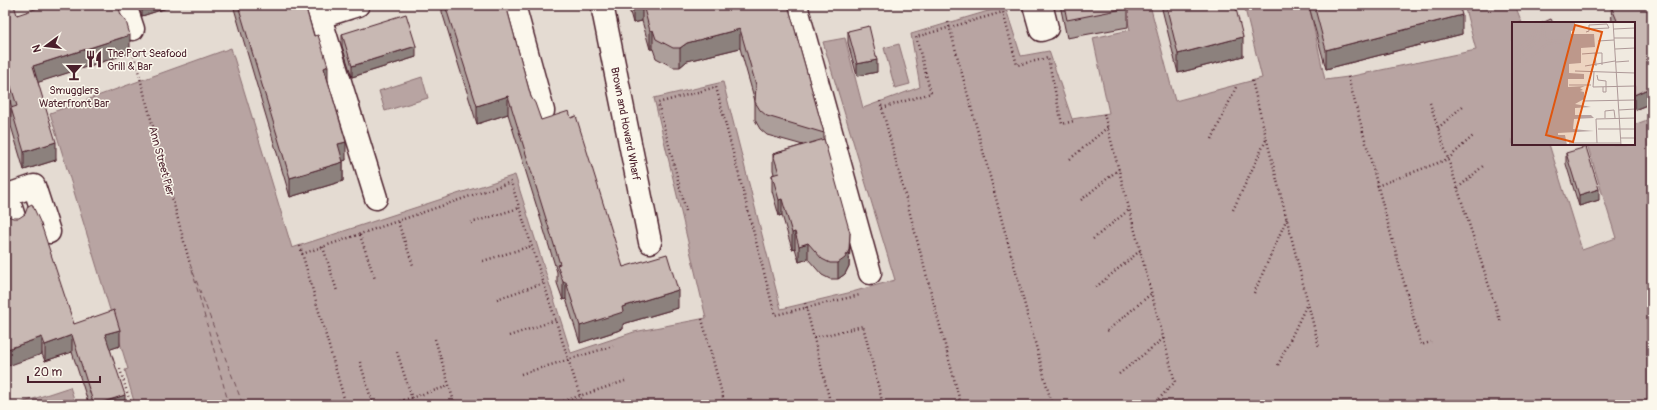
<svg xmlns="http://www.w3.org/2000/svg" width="1657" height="410" font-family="Pangolin,sans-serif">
	<rect width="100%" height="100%" fill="#f0eae0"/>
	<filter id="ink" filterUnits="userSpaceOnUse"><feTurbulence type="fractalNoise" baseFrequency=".025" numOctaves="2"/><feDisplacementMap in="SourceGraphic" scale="8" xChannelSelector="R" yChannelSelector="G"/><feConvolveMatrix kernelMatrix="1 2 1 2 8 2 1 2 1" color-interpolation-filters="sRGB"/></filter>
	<g filter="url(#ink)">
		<path fill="#e4dbd2" d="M5,5H1124L1130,30L1093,38L1109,113L1071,119L1049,51L1021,56L1005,6L911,33L920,87L863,108L845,38L824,42L895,280L852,292L781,309L723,82L654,98L706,318L634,332L571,353L515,175L292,249L231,48L50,113L128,369L125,370L135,405H76L70,387L15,405H5Z
			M1150,5H1244L1263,78L1175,101Z
			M1309,5H1464L1476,50L1348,77L1324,80Z
			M1515,5H1652V118L1634,125V23H1522Z
			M1549,144H1587L1616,238L1581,250Z"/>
		<path fill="#b8a4a2" stroke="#8c6f72" d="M1124,5H1150L1175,101L1262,78L1244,5H1309L1325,80L1348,77L1476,50L1464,5H1515L1522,23H1513V144H1549L1582,250L1616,238L1587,144H1634V125L1652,118V405H135L125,370L128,369L50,113L231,48L292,248L515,175L571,353L634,332L706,318L654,98L723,82L781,309L852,292L895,280L823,42L845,38L863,108L920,87L911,34L1005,6L1021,56L1049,51L1072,119L1109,113L1093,38L1130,30Z
			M899,44L910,84L895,88L884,48Z
			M422,77L428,98L385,111L379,91Z
			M70,387L76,405H15Z"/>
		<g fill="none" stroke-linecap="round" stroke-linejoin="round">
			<path stroke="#704e55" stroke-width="1" stroke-dasharray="5 4" stroke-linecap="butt" d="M190,264L243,405
				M192,270L229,405"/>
			<g stroke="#4a1f2b" stroke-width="25">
				<path id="minor" d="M125,5L133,29
					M316,5L320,17L358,5
					M514,5L543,111
					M602,5L650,242
					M796,5L870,273
					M1034,5L1041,30L1047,28L1043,12L1037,16
					M320,17L376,198
					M7,195L16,223
					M5,196L34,186L49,232"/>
			</g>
			<path stroke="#4a1f2b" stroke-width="2.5" stroke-dasharray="1 3" stroke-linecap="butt" d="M948,22L1052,405
				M133,52L190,264
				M1348,77L1421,345L1431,342
				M1252,81L1319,347
				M880,101L961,405
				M1430,103L1501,323
				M882,108L931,93L916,37L1003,12L1017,65L1048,58L1062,124L1074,121
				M1104,114L1175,382L1153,405
				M1438,128L1464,105
				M1212,139L1237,85
				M1070,159L1108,127
				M1377,186L1448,159L1474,135
				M1458,188L1483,166
				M1081,200L1119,169
				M1233,210L1267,138
				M686,211L658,103L716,87L775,315L860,295
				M398,222L413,265
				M471,223L519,208
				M360,235L375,279
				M1093,239L1130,209
				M300,246L346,405
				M323,247L337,291
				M302,254L511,182L583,405
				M483,261L531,246
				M1096,287L1141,250
				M1254,293L1287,218
				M497,299L543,283
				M805,303L831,405
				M702,319L725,405
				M1107,331L1152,293
				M509,336L556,320
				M814,338L863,326L883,405
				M435,339L455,405
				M397,352L414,405
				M360,362L373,405
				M1278,365L1308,302
				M120,369L131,405
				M521,374L613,346
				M1119,374L1164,338
				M388,405L449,386
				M552,405L625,381"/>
			<use href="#minor" stroke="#fbf7ec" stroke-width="22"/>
		</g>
		<path fill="#ac9e9a" stroke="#4a1f2b" d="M5,5L17,15L130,53L38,82L56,160L24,170L11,126V108H12L5,85Z
			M137,5H176L142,16Z
			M233,5H305L328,81L346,160L343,161V181L290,197Z
			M442,5H506L531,97L541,120L623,267L678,308L623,324V329L580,343L566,299L563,300L557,283V272L508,114L477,124L442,12Z
			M628,5H788L824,133V139L850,248L849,266L845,274L838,279H830L822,275L808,259L799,262L795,248L792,249L782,215L779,216L772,191V175L774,174L773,170V154L803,145L767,135L760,129L755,120V101L740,48L687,61L680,67H673L656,58L653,49H650L642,21L633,23Z
			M1060,5H1127L1128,8V27L1067,38Z
			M1161,5H1235L1243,56L1178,73Z
			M1310,5H1459L1462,34L1326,69L1310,10Z
			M1615,5H1652V103L1634,110V23H1612L1611,6Z
			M848,31L877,72L857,76L848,43Z
			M342,34L416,57L352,77L342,46Z
			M1566,153L1599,200L1579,206L1566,164Z
			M8,216L74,324L120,346L110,349L125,405H89L72,352L45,361L42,354Z"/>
		<path fill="#8c817d" stroke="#4a1f2b" d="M142,5H176L142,16Z
			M633,5H642V21L633,23Z
			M1462,15V34L1326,69V50Z
			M740,29V48L687,61L680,67V48L687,43Z
			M653,30V49H650V31Z
			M130,35V53L33,84V66Z
			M1243,37V56L1178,73V54Z
			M416,46V57L352,77V66Z
			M877,60V72L857,76V64Z
			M328,66V85L324,68Z
			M1652,87V103L1634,110V95Z
			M508,96V114L477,124V106Z
			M56,142V160L24,170V152Z
			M346,142V160L338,163V144Z
			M343,162V181L290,197V178Z
			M1599,189V200L1579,206V195Z
			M782,199V215L779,216V200Z
			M795,232V248L792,249V233Z
			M850,233L849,266L845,274L838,279V263Z
			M808,243V259L799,262V246Z
			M563,282H566V299L563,300Z
			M678,290V308L623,324V329L580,343V326L622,307Z
			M120,330V346L105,351V334Z
			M72,335V352L45,361V345Z
			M42,337V354L5,367V350Z
			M125,395V405H94Z"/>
		<path fill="#c8b8b3" stroke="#4a1f2b" d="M5,5H14L17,15L47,5H118L121,15L126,21L130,35L33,66L56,142L24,152L11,108L17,106L5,67Z
			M238,5H305L314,36L318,35L328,66L324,68L346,142L338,144L343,162L290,178Z
			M445,5H506L531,97L535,103L541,120L569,111L571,118L576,116L623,267L667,254L678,290L622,307L623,312L580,326L566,282H563L557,265L560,264L508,96L477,106Z
			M643,5H788L824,133L767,116L760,110L755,102L756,85L740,29L687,43L680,48H673L656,39L653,30L650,31Z
			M1064,5H1127L1128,8L1067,20Z
			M1166,5H1235L1243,37L1178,54Z
			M1314,5H1459L1462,15L1326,50Z
			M1615,5H1652V87L1634,95V23H1618L1611,6Z
			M406,14L416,46L352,66L342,34Z
			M1551,19L1553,23H1542Z
			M869,26L877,60L857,64L848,31Z
			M824,139L850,233L849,250L845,258L838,263H830L822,259L808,243L799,246L795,232L792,233L782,199L779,200L772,175L779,173L773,154Z
			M1586,147L1599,189L1579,195L1566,153Z
			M32,204L41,224L74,324L114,310L120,330L105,334L125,395L94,405L72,335L45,345L42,337L5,350V209L8,216L13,218H19L25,214L28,206Z"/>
	</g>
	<defs>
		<g id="restaurant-bare" transform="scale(1.38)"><path d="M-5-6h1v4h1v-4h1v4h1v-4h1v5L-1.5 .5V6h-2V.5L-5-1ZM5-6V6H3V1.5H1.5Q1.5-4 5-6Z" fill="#4a1f2b" stroke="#fbf7ec" stroke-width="2.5" paint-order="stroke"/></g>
		<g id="bar-bare" transform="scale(1.38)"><path d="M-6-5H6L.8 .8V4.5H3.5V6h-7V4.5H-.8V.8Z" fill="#4a1f2b" stroke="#fbf7ec" stroke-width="2.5" paint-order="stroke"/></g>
	</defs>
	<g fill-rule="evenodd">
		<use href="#restaurant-bare" x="94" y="59"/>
		<use href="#bar-bare" x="74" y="72"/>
	</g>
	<g text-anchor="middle" stroke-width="3" stroke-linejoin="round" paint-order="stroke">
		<g font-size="11" fill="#4a1f2b" stroke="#fbf7ec" text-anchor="start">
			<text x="107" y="57">The Port Seafood<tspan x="107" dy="13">Grill &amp; Bar</tspan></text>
			<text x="74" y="94" text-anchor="middle">Smugglers<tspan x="74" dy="13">Waterfront Bar</tspan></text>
		</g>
		<g font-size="11" fill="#4a1f2b" stroke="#fbf7ec">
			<text transform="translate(626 124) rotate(79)" y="4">Brown and Howard Wharf</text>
			<text transform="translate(162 161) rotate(75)" y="4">Ann Street Pier</text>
		</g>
	</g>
	<g transform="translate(1512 22)">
		<rect width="123" height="123" fill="#f0eae0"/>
		<path d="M0,0H63V8L59,9V12H82L83,25L69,26V41L57,42V51L72,52V57H56V65L73,64L68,66L71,68L68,69L72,70V77L63,82L79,85L63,86V93H79L82,96L62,97L61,107L82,109L46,111V113H53L55,123H0Z" fill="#b8a4a2"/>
		<path fill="none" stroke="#b8a4a2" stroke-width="2" d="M31,0L33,16L38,19L63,18M0,29L18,15L25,0M0,35L22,18L27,0M0,42L28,17L29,0M0,50L35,22L69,18"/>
		<path fill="none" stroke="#ae9998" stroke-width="1" d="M101,0L109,123M77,7L97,6M102,7L123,6M74,10L77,9V3L95,2L97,6M102,16H123M86,19L102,18M103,27L123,26M70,32L83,31M104,40L117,39M73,44L103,39M84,44L83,31H90V43M63,49L123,51M82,50L81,65L123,64M85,53L86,58L94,59V70H91V65M57,63H79M71,79L123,78M107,88L123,87M93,96V89L102,88L103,96M86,107H123M109,116H123M57,121H109M85,121L84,97L123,96"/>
		<path fill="#e0560e" fill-opacity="0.15" stroke="#e0560e" stroke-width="2" d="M63,3L90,10L61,120L34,113Z"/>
		<rect width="123" height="123" fill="none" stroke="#4a1f2b" stroke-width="2"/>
	</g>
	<rect width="1657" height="410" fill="none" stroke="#fbf7ec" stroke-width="20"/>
	<rect x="10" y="10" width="1637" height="390" fill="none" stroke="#4a1f2b" stroke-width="1.5" filter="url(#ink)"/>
	<g transform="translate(46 46) rotate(255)" stroke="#fbf7ec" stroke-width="3" paint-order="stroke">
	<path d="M0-3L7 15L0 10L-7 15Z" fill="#4a1f2b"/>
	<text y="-6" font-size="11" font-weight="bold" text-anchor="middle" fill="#4a1f2b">N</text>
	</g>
	<path d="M28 376v6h72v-6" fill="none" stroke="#4a1f2b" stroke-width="2"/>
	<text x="34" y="376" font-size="12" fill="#4a1f2b" stroke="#fbf7ec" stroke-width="3" paint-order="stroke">20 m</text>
</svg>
